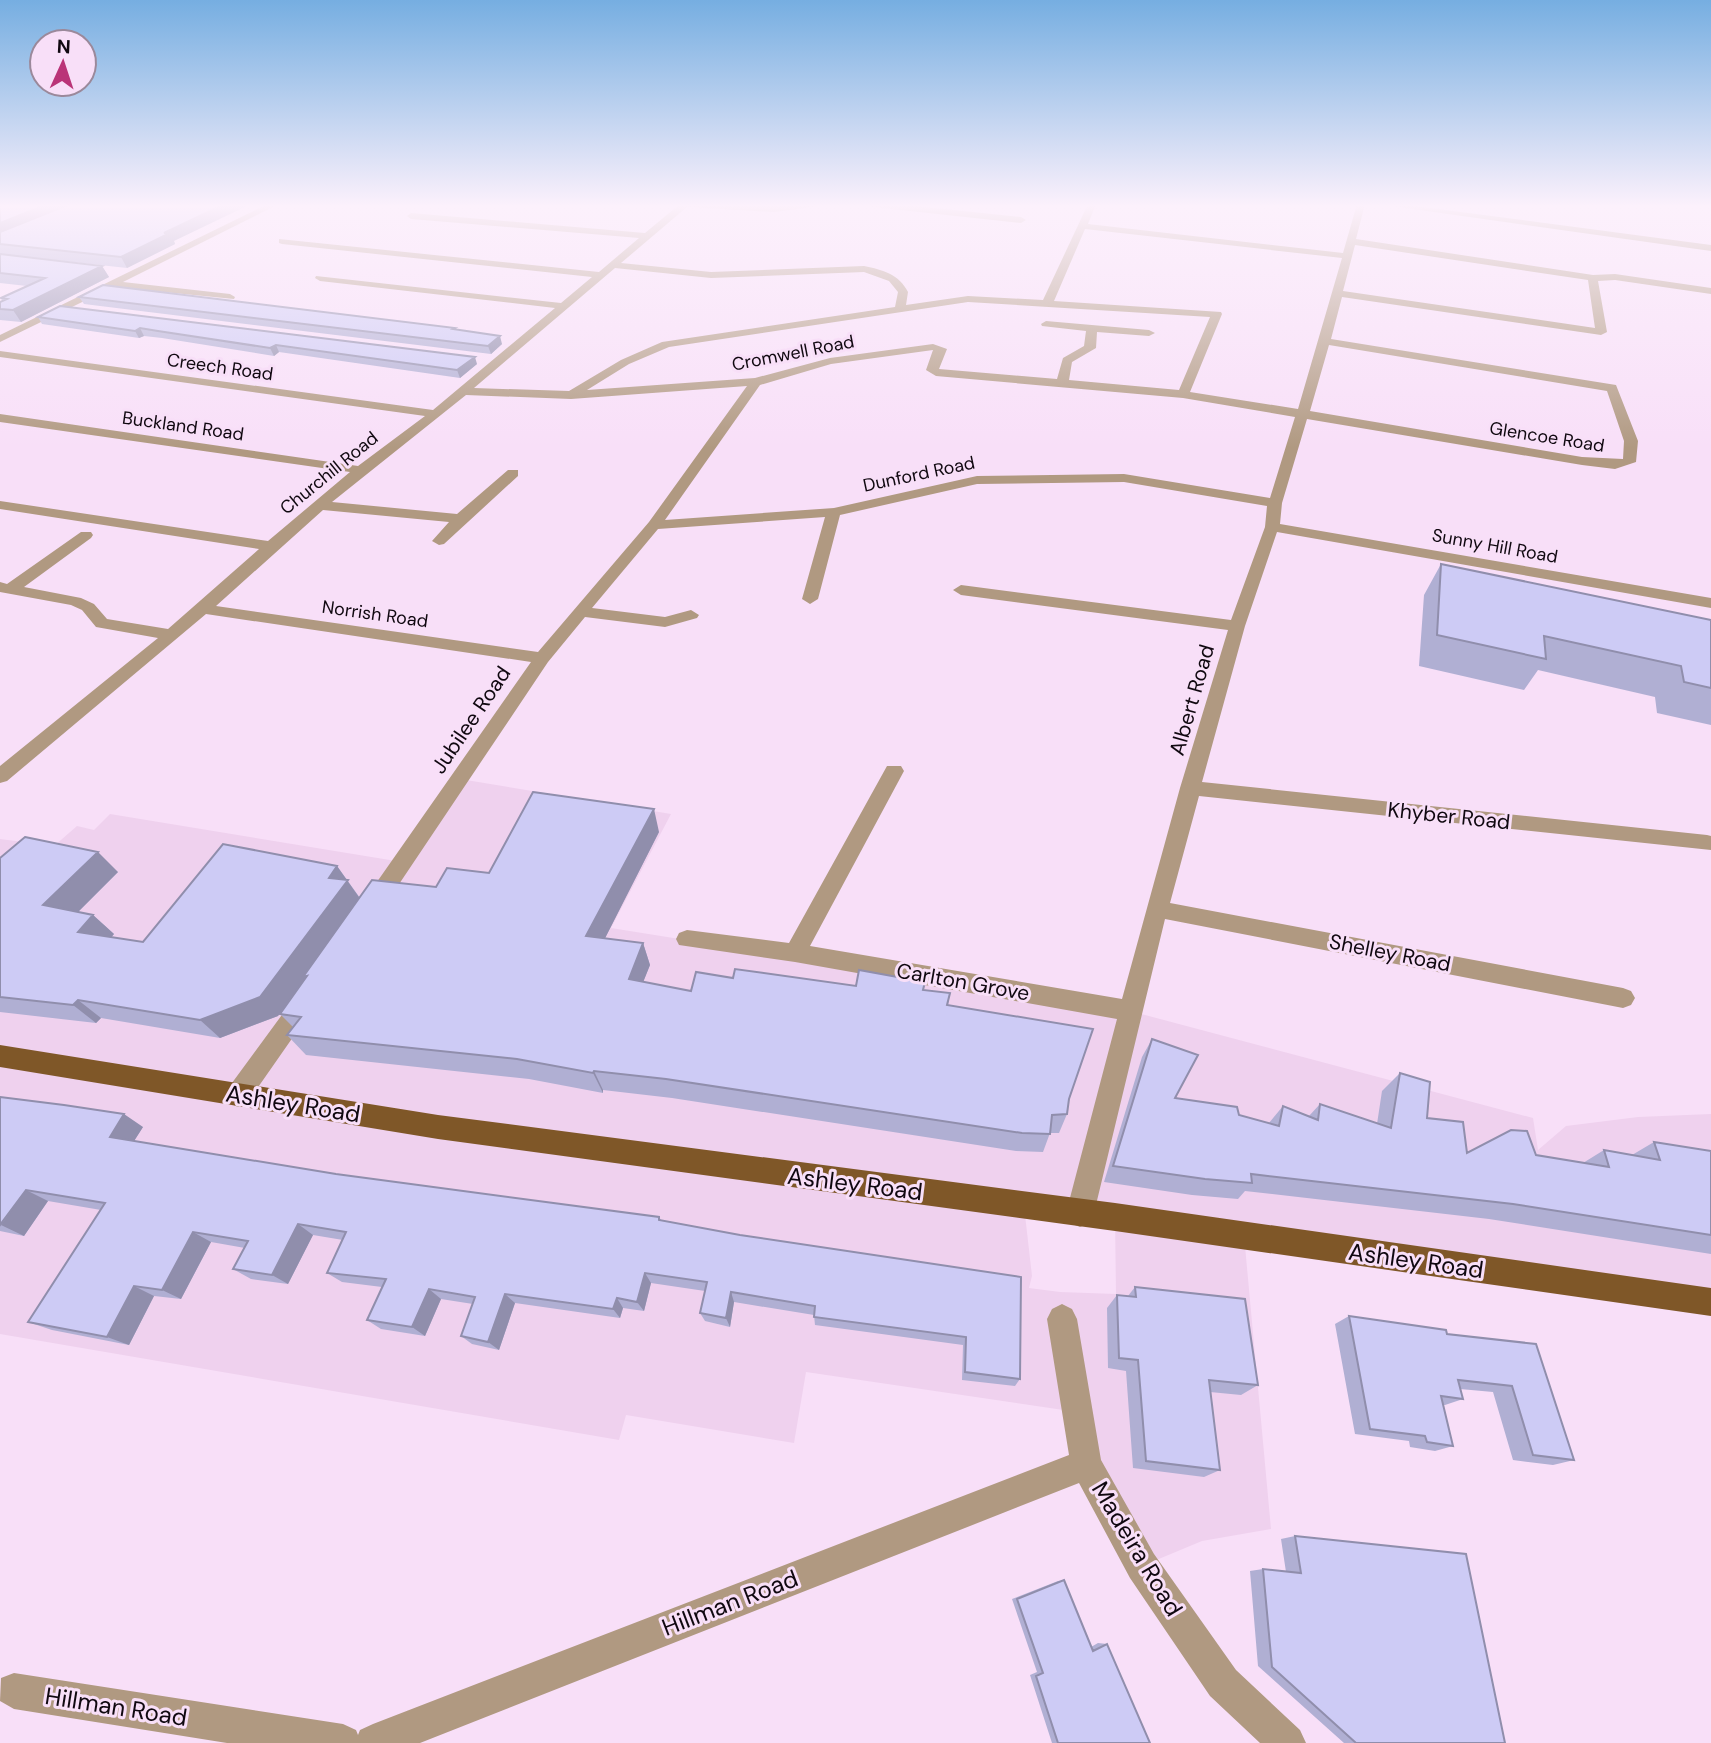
<svg xmlns="http://www.w3.org/2000/svg" width="1711" height="1743" font-family="'DM Sans',sans-serif">
	<rect width="100%" height="100%" fill="#f8dff8"/>
	<path fill="#efd1ee" fill-rule="evenodd" d="M460,779L671,814L611,928L1130,1011L1533,1118L1538,1150L1566,1126L1638,1117L1711,1114V1302L1244,1235L1271,1529L1202,1541L1142,1566L1077,1412L806,1372L794,1443L626,1415L619,1440L0,1334V839L54,846L77,826L94,830L110,814L402,862ZM1024,1206L1115,1217L1116,1294L1060,1292L1029,1288L1032,1276Z"/>
	<g fill="none" stroke-linecap="round" stroke-linejoin="round">
		<path fill="#b09981" fill-rule="evenodd" d="M268,204H279L123,282L230,294L235,297L234,299L113,287L0,342V335Z
			M680,204L774,206L835,204L774,212L687,207L621,263L711,272L864,266C883,270 899,274 908,292L906,305L968,296L1043,300L1088,204H1096L1088,224L1343,253L1357,204H1365L1356,239L1593,275L1615,274L1711,288V294L1615,280L1598,281L1607,332L1601,335L1342,297L1331,339L1616,385L1638,441L1636,462L1615,469L1582,465L1307,419L1282,503L1280,524L1711,598V608L1277,532L1245,626L1202,782L1707,835L1711,836V850L1199,796L1170,903L1623,988L1631,991L1635,998L1631,1005L1623,1008L1165,919L1094,1213L1090,1223L1080,1227L1070,1223L1066,1213L1117,1019L795,962L679,945L676,939L679,933L687,930L789,943L887,766H901L904,771L810,946L1122,999L1180,788L1228,630L961,595L953,590L961,585L1231,620L1265,527L1267,506L1124,482L977,484L840,515L818,599L810,604L802,599L825,517L658,529L592,608L665,617L691,610L699,615L697,618L665,627L585,617L548,662L381,911L373,914L365,911L362,905L365,899L531,662L206,614L7,781L0,783V766L158,638L96,627L82,610L71,605L0,592V582L7,584L81,532H91L93,535L91,538L24,587L81,598L94,604L107,619L168,629L259,549L0,509V501L268,541L350,472L0,422V414L358,466L425,416L0,357V351L433,410L555,308L320,281L315,278L316,276L561,303L592,277L282,244L279,243V239L599,272L639,238L411,219L407,216L411,213L645,233ZM1085,229L1342,258L1298,409L1190,392L1222,314L1221,312L1054,301ZM1355,245L1588,280L1595,328L1343,291ZM615,268L711,278L864,272L889,281L898,292L895,307L662,342L621,360L569,391L474,388ZM968,302L1210,317L1179,390L1069,380L1072,362L1096,348L1097,332L1149,336L1155,333L1149,330L1046,321L1041,324L1042,326L1086,331L1084,346L1063,358L1057,379L939,369L947,349L933,344L830,358L755,378L587,390L629,364L669,347ZM1329,345L1607,391L1624,441L1623,459L1582,457L1310,411ZM933,350L926,370L936,376L1183,398L1295,417L1270,498L1124,474L977,476L834,508L665,520L760,385L831,364ZM747,386L649,522L538,652L216,606L323,510L449,522L432,541L439,545L444,544L518,476V470H508L457,514L332,502L466,395L571,399Z
			M869,204H897L1021,217L1026,220L1021,223L873,207Z
			M1377,204H1400L1711,245V251Z
			M306,990L314,993L318,1000L314,1007L247,1103L238,1107L229,1103L225,1095L229,1087L298,993Z
			M1062,1304L1072,1309L1077,1319L1101,1460L1154,1554L1236,1670L1300,1730L1306,1743H1260L1210,1696L1130,1578L1079,1483L420,1743H227L14,1709L0,1701L1,1678L14,1673L343,1724L356,1730L358,1735L360,1730L373,1724L1069,1455L1047,1319L1052,1309Z"/>
		<path fill="#7f5728" fill-rule="evenodd" d="M0,1045L438,1115L1115,1203L1711,1288V1316L1115,1231L438,1139L0,1067Z"/>
	</g>
	<path fill="#b0afd3" d="M0,204L174,241L175,244L127,268L0,254Z
		M0,254L102,266L109,277L21,322L0,320V302L2,301L1,298L27,286L0,283Z
		M79,297L455,328L456,330L502,344L491,354L84,304Z
		M38,317L477,364L460,378L279,352L274,356L162,338L144,336L139,338L42,324Z
		M1441,564L1711,620V725L1657,713L1655,697L1538,670L1524,690L1419,666L1424,595Z
		M659,832L605,938L643,943L650,965L643,982L691,991L733,978L924,990L950,993L948,1005L1069,1099L1067,1114L1059,1133H1050L1043,1152L1016,1151L672,1098L603,1090V1093L529,1079L306,1055L287,1035L293,1027L280,1014L304,979L278,1016L220,1038L101,1018L96,1023L0,1012V858L118,872L78,912L93,915L114,934L111,937L143,942L337,866L360,898L436,887L489,873Z
		M1152,1039L1175,1098L1269,1123L1283,1106L1309,1116L1320,1104L1377,1124L1382,1091L1400,1073L1427,1118L1467,1153L1536,1155L1583,1163L1604,1150L1632,1155L1654,1142L1711,1151V1254L1489,1219L1245,1191L1238,1199L1192,1195L1104,1182L1142,1057Z
		M0,1097L143,1127L134,1141L336,1174L659,1217L661,1220L740,1235L1021,1277L1020,1379L1015,1386L962,1380L963,1345L815,1325L814,1315L734,1302L730,1327L705,1321L700,1313L705,1291L651,1283L644,1311L623,1308L620,1318L515,1303L499,1350L472,1344L461,1336L473,1304L441,1299L425,1336L381,1329L367,1320L382,1287L342,1282L327,1273L343,1240L313,1235L288,1284L251,1279L233,1269L245,1248L211,1242L181,1299L154,1296L129,1345L52,1330L28,1322L101,1210L48,1201L24,1236L0,1231Z
		M1135,1287L1258,1385L1241,1395L1210,1392L1220,1470L1204,1477L1133,1468L1126,1371L1108,1368L1107,1308L1117,1295L1128,1296Z
		M1349,1316L1447,1334L1536,1344L1574,1460L1553,1465L1513,1460L1493,1392L1460,1389L1463,1399L1445,1405H1443L1453,1446L1435,1451L1410,1447L1409,1441L1355,1434L1335,1324Z
		M1295,1536L1505,1743H1344L1258,1666L1250,1571L1263,1569L1286,1572L1281,1539Z
		M1064,1580L1091,1647L1098,1643L1107,1644L1149,1743H1052L1030,1675L1037,1672L1012,1599L1058,1581Z"/>
	<path fill="#908eac" d="M48,204H79L0,236V223Z
		M225,204H251L174,241L175,244L127,268L121,257L164,233Z
		M102,266L109,277L21,322L13,310Z
		M140,328L144,336L139,338L135,331Z
		M500,336L502,344L491,354L488,346Z
		M276,345L279,352L274,356L270,348Z
		M475,357L477,364L460,378L457,370Z
		M654,809L659,832L595,958L586,936Z
		M98,852L118,872L65,925L43,905Z
		M337,866L361,900L278,1016L220,1038L200,1020L329,878Z
		M93,915L114,934L100,951L78,932Z
		M643,943L650,965L636,1000L629,979Z
		M78,1000L101,1018L96,1023L73,1005Z
		M594,1071L603,1090V1093L593,1073Z
		M124,1114L143,1127L129,1149L110,1137Z
		M26,1190L48,1201L24,1236L1,1225Z
		M298,1224L313,1235L288,1284L272,1275Z
		M193,1232L211,1242L181,1299L162,1290Z
		M645,1273L651,1283L644,1311L637,1302Z
		M134,1286L154,1296L129,1345L107,1337Z
		M429,1289L441,1299L425,1336L412,1327Z
		M731,1292L734,1302L730,1327L726,1318Z
		M505,1294L515,1303L499,1350L488,1342Z
		M617,1298L623,1308L620,1318L613,1309Z"/>
	<path fill="#cdcbf5" stroke="#908eac" stroke-width="2" d="M0,204H48L0,223Z
		M70,204H225L164,233H170L121,257L0,244V232Z
		M0,254L102,266L13,310L0,309V302L7,299L1,298L45,278L0,273Z
		M103,285L455,328L453,329L500,336L488,346L79,297Z
		M60,306L475,357L457,370L276,345L270,348L158,331L140,328L135,331L38,317Z
		M1441,564L1711,620V688L1684,682L1681,666L1544,636L1546,659L1437,635Z
		M533,792L654,809L586,936L643,943L629,979L691,991L696,972L733,978L735,969L856,986L859,970L925,982L923,990L950,993L947,1005L1093,1029L1069,1099L1067,1114L1052,1115L1050,1134L1022,1133L666,1079L594,1071L593,1073L517,1059L287,1035L301,1017L280,1014L307,976L303,977L372,880L436,887L447,868L489,873Z
		M25,837L98,852L43,905L93,915L78,932L143,942L223,844L337,866L329,878L348,880L260,997L200,1020L78,1000L73,1005L0,997V858Z
		M1152,1039L1198,1055L1175,1098L1237,1107L1239,1115L1279,1126L1283,1106L1318,1120L1320,1104L1391,1128L1400,1073L1430,1082L1427,1118L1463,1122L1467,1153L1511,1130L1527,1131L1536,1155L1609,1167L1604,1150L1660,1160L1654,1142L1711,1151V1235L1513,1204L1251,1174L1252,1183L1205,1179L1113,1166Z
		M0,1097L64,1105L124,1114L110,1137L336,1174L659,1217V1220L740,1235L1021,1277L1020,1379L965,1372L966,1337L814,1317L815,1306L731,1292L726,1318L700,1313L707,1282L645,1273L637,1302L617,1298L613,1309L505,1294L488,1342L461,1336L475,1297L429,1289L412,1327L367,1320L386,1279L327,1273L346,1232L298,1224L272,1275L233,1269L248,1241L193,1232L162,1290L134,1286L107,1337L28,1322L105,1203L26,1190L0,1225Z
		M1135,1287L1245,1299L1258,1385L1209,1380L1220,1470L1146,1461L1138,1360L1119,1358L1117,1295L1136,1297Z
		M1349,1316L1446,1330L1447,1334L1536,1344L1574,1460L1533,1455L1512,1386L1458,1380L1463,1399L1441,1396L1453,1446L1427,1442L1425,1436L1370,1429Z
		M1295,1536L1466,1554L1505,1743H1356L1272,1667L1263,1569L1301,1573Z
		M1064,1580L1093,1651L1107,1644L1150,1743H1058L1036,1676L1043,1673L1017,1599Z"/>
	<linearGradient id="sky" x2="0" y2="1"><stop stop-color="#76aee1"/><stop offset="0.46" stop-color="#fcf1fc"/><stop offset="1" stop-color="#fcf1fc" stop-opacity="0"/></linearGradient>
	<rect width="1711" height="448" fill="url(#sky)"/>
	<g text-anchor="middle" stroke-width="6" stroke-linejoin="round" paint-order="stroke">
		<g font-size="18" fill="#100810" stroke="#f8dff8">
			<text transform="translate(793 353) rotate(-11)" y="6">Cromwell Road</text>
			<text transform="translate(220 367) rotate(8)" y="6">Creech Road</text>
			<text transform="translate(183 426) rotate(8)" y="6">Buckland Road</text>
			<text transform="translate(1547 437) rotate(9)" y="6">Glencoe Road</text>
			<text transform="translate(329 473) rotate(-39)" y="6">Churchill Road</text>
			<text transform="translate(919 474) rotate(-12)" y="6">Dunford Road</text>
			<text transform="translate(1495 546) rotate(10)" y="6">Sunny Hill Road</text>
			<text transform="translate(375 614) rotate(8)" y="6">Norrish Road</text>
		</g>
		<g font-size="21" fill="#100810" stroke="#f8dff8">
			<text transform="translate(1192 700) rotate(-74)" y="7">Albert Road</text>
			<text transform="translate(471 720) rotate(-56)" y="7">Jubilee Road</text>
			<text transform="translate(1449 816) rotate(6)" y="7">Khyber Road</text>
			<text transform="translate(1390 953) rotate(11)" y="7">Shelley Road</text>
			<text transform="translate(963 982) rotate(10)" y="7">Carlton Grove</text>
		</g>
		<g font-size="24" fill="#100810" stroke="#f8dff8">
			<text transform="translate(293 1104) rotate(9)" y="8">Ashley Road</text>
			<text transform="translate(855 1184) rotate(7)" y="8">Ashley Road</text>
			<text transform="translate(1416 1261) rotate(8)" y="8">Ashley Road</text>
			<text transform="translate(1137 1549) rotate(59)" y="8">Madeira Road</text>
			<text transform="translate(730 1603) rotate(-21)" y="8">Hillman Road</text>
			<text transform="translate(116 1707) rotate(9)" y="8">Hillman Road</text>
		</g>
	</g>
	<g transform="translate(63 63) rotate(3)"><circle r="33" fill="#f8dff8" stroke="#9b899b" stroke-width="2"/>
	<path d="M0-5L12 26L0 18L-12 26Z" fill="#ba3478"/>
	<text y="-10" font-size="19" font-weight="bold" text-anchor="middle" fill="#100810">N</text>
	</g>
</svg>
